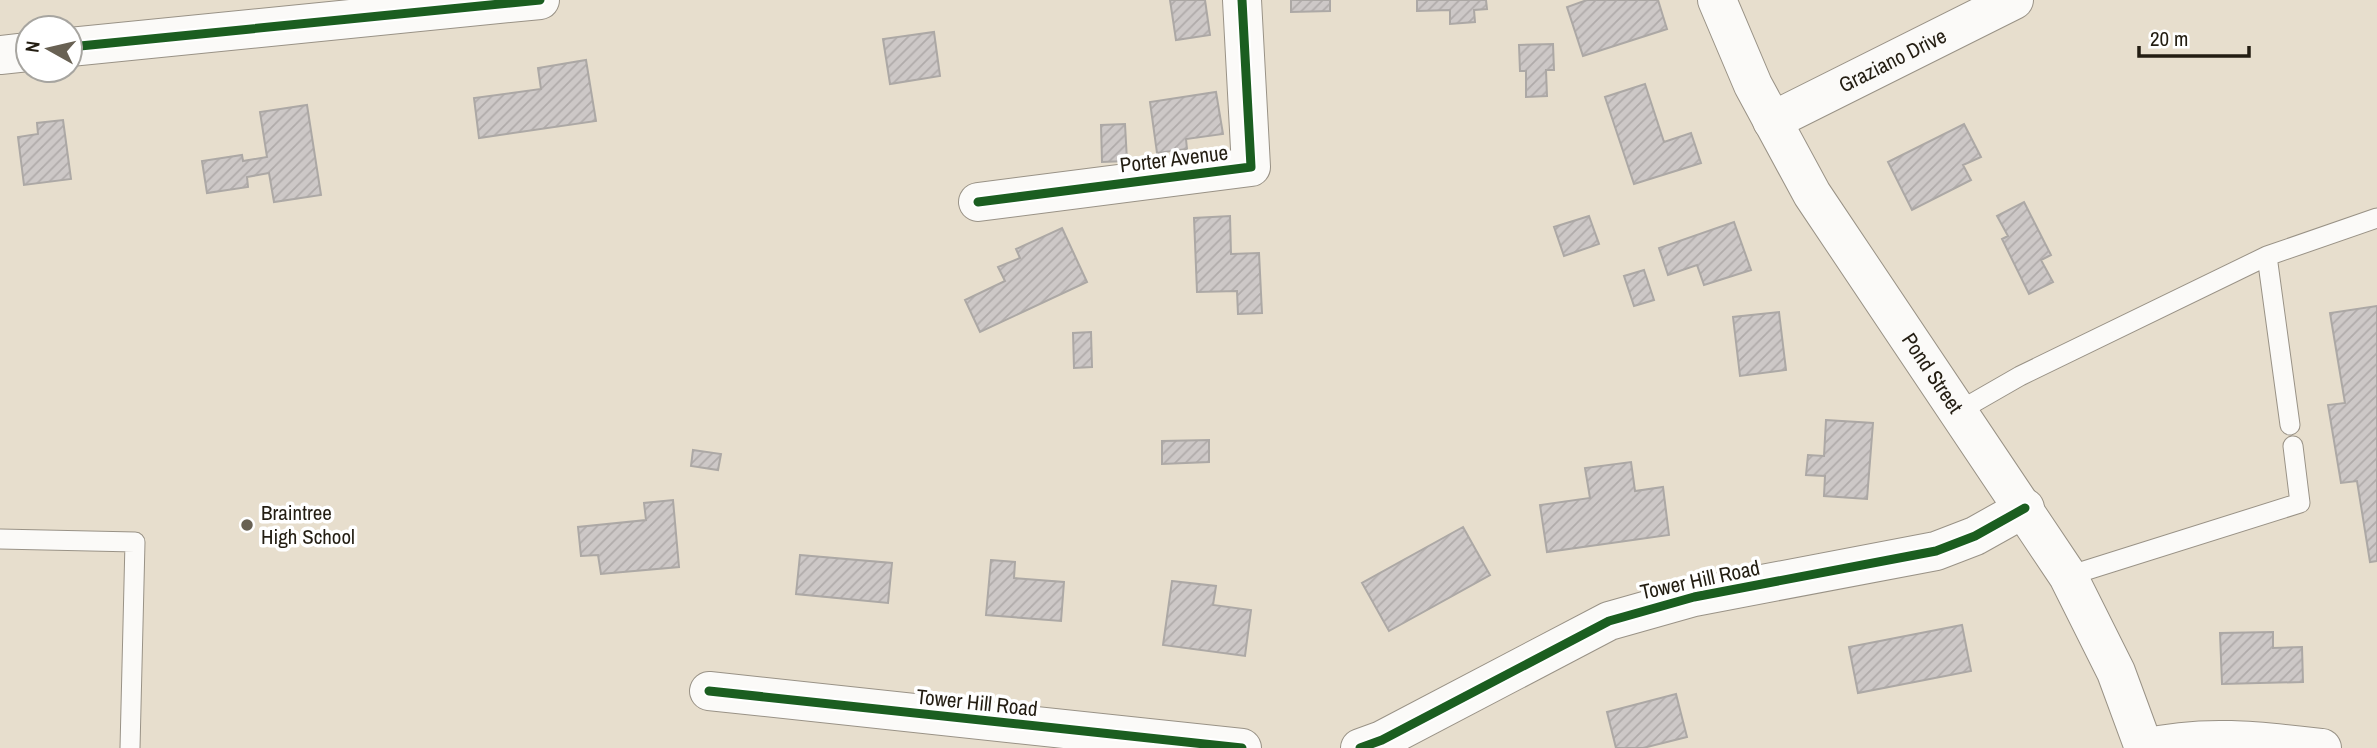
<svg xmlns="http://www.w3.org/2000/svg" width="2377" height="748" font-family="'Archivo Narrow',sans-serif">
	<defs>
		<pattern id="building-hatch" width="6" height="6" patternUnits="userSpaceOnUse" patternTransform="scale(1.75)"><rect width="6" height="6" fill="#cdc8c7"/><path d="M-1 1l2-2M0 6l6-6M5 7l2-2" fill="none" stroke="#b0abaa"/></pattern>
	</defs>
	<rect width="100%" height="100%" fill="#e7decd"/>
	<path fill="url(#building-hatch)" stroke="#aca8a5" stroke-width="2" d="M1170,0H1205L1210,35L1176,40Z
		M1291,0H1330V11L1291,12Z
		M1417,0H1486L1487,9L1474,10L1475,22L1450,24V10L1417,11Z
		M1587,0H1658L1667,29L1583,56L1567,7Z
		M934,32L940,76L890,84L883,39Z
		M1553,44L1554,70H1546L1547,96L1526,97V71H1520L1519,45Z
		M586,60L596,121L479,138L474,98L541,89L538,68Z
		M1645,84L1664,142L1691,133L1701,163L1634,184L1605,97Z
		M1216,92L1223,134L1186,139L1187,149L1157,153L1150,102Z
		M307,105L321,195L274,202L269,173L247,177L248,187L207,193L202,161L242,155L243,161L267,157L260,112Z
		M63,120L71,179L24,185L18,137L38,134L37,123Z
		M1125,124L1127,161L1102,162L1101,125Z
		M1964,124L1981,157L1963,165L1971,180L1912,210L1888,162Z
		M2024,202L2051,255L2041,260L2053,282L2029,294L2002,239L2008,236L1997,216Z
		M1230,216L1231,254L1259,253L1262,313L1238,314L1237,291L1197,292L1194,218Z
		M1589,216L1599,244L1564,256L1554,227Z
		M1734,222L1751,270L1704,285L1697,265L1668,275L1659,248Z
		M1062,228L1087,282L980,332L965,300L1005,281L998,267L1020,258L1016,249Z
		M1644,270L1654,300L1634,306L1624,276Z
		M2377,306V561L2370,562L2357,481L2341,483L2328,405L2345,403L2330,313Z
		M1779,312L1786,370L1740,376L1733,317Z
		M1091,332L1092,367L1074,368L1073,333Z
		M1826,420L1873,423L1867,499L1824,496L1825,476L1806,475L1808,455L1824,456Z
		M1209,440V462L1162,464V441Z
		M693,450L721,454L718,470L691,466Z
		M1631,462L1635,491L1663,487L1669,535L1547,552L1540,505L1590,498L1585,468Z
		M673,500L679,567L601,574L598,555L581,556L578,527L646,520L644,503Z
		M1463,527L1490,575L1389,631L1362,583Z
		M800,555L892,563L888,603L796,594Z
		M991,560L1015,562L1014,578L1064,582L1061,621L986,615Z
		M1172,581L1216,586L1213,605L1251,610L1245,656L1163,645Z
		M1962,625L1971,671L1858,693L1849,647Z
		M2273,632V648L2302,647L2303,682L2222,684L2220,633Z
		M1676,694L1687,737L1643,748H1616L1607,712Z"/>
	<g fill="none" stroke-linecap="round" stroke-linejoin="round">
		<g stroke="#999286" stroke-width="21">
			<path id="service" d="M2267,256L2290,425
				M1959,411L2020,376L2267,256L2377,218
				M0,539L135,542L130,748
				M2068,576L2300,503L2293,446"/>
		</g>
		<g stroke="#999286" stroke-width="40">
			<g id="minor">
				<path d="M70,47L540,0"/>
				<path d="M0,55L28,52"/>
				<path id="s1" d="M1772,121L2014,0"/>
				<path d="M978,202L1251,167L1242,0"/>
				<path d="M709,691L1242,748"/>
				<path d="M1360,748L1382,740L1609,621L1694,597L1936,551L1975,536L2025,508"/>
				<path d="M2145,748C2204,734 2261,741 2322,748"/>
			</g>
		</g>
		<g stroke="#999286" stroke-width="40">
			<g id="secondary">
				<path id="s2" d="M1717,0L1753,85L1812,194L2068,576L2116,672L2144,748"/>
			</g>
		</g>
		<use href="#service" stroke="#fbfaf8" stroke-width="19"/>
		<use href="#minor" stroke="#fbfaf8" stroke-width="38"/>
		<use href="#secondary" stroke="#fbfaf8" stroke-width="38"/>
		<g stroke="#fff" stroke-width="13">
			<path id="cycleway" d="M70,47L540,0
				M978,202L1251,167L1242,0
				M709,691L1242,748
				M1360,748L1382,740L1609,621L1694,597L1936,551L1975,536L2025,508"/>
		</g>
		<use href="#cycleway" stroke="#1b5e20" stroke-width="9"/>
	</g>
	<circle fill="#686153" stroke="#fff" stroke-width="2.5" cx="247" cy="525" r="7"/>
	<g text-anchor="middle" stroke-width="7" stroke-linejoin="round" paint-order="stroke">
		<g font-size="21" fill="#231d12" stroke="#fff">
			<text dy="7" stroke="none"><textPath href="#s1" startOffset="135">Graziano Drive</textPath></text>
			<text transform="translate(1174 159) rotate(-7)" y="7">Porter Avenue</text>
			<text dy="7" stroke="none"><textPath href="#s2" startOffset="432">Pond Street</textPath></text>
			<text transform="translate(1700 580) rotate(-12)" y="7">Tower Hill Road</text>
			<text transform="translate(977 703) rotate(6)" y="7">Tower Hill Road</text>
		</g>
		<g font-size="21" fill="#231d12" stroke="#fff" text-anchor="start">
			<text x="261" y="520">Braintree<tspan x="261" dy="24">High School</tspan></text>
		</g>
	</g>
	<g transform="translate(49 49) rotate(278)"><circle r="33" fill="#ffffff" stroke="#a7a5a0" stroke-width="2"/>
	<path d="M0-5L12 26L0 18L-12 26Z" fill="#686153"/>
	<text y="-10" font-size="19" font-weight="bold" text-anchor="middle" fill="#231d12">N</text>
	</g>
	<path d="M2139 46v10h110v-10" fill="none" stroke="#231d12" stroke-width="3.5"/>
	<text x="2150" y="46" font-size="21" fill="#231d12" stroke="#ffffff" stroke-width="5" paint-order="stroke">20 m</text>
</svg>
